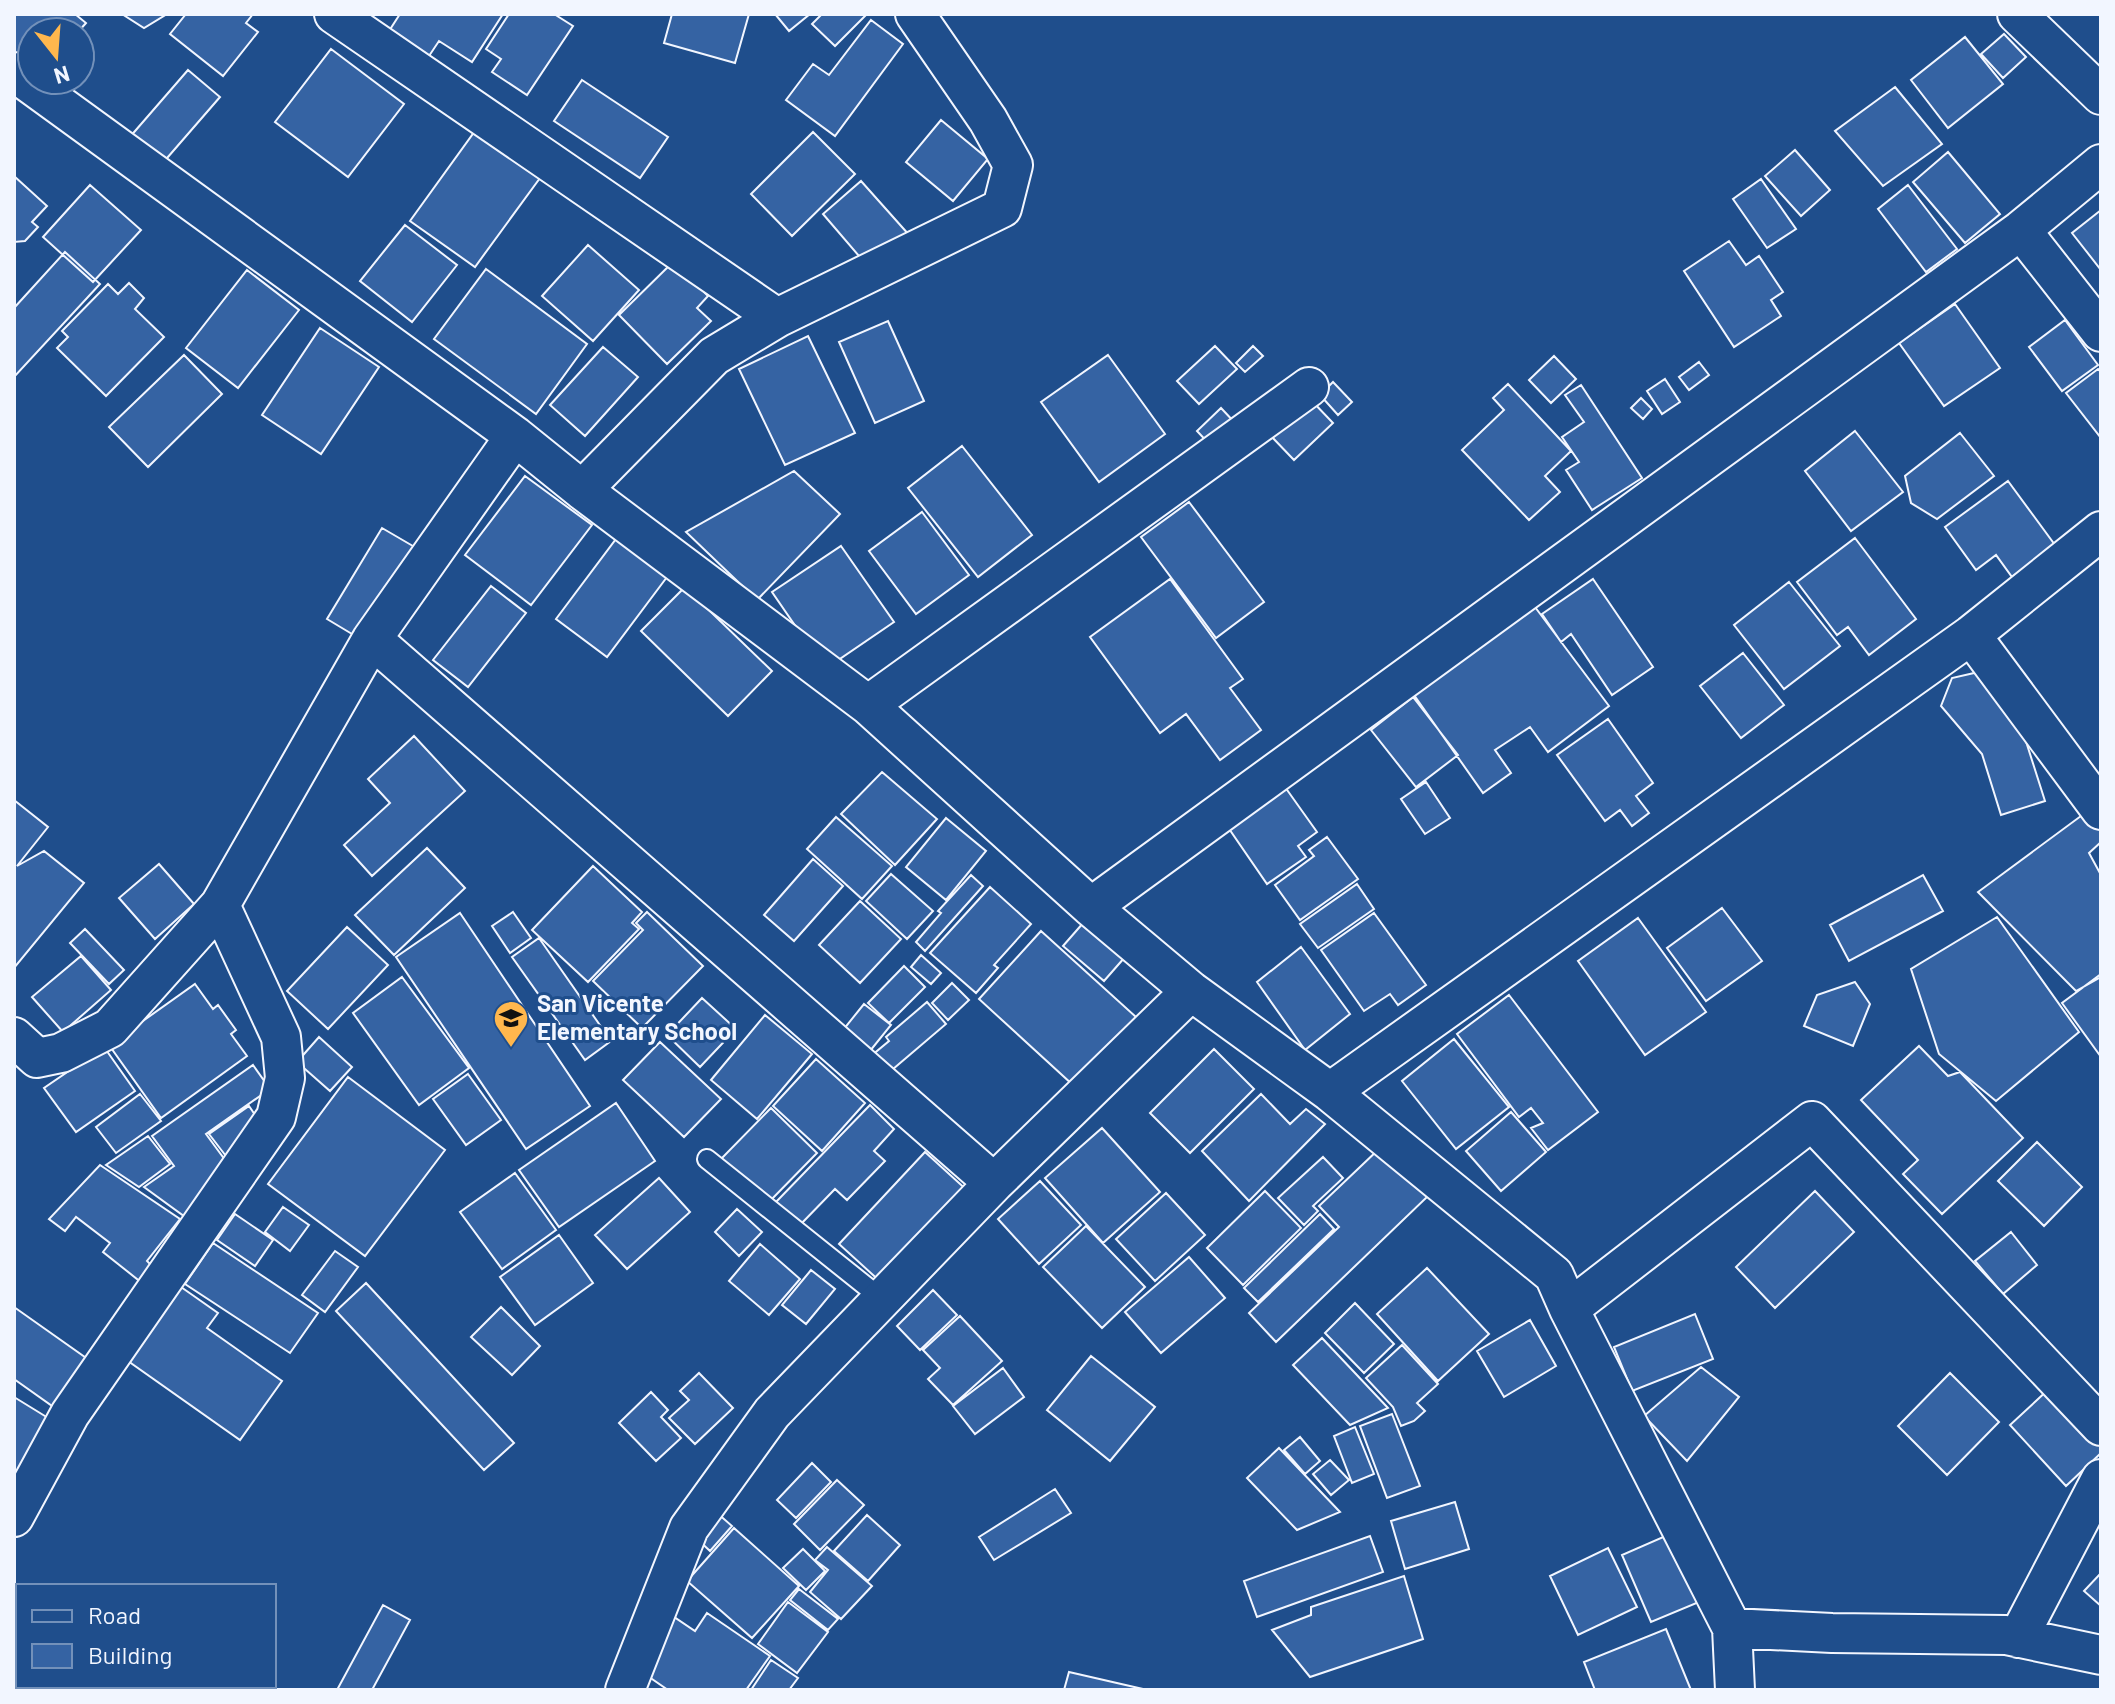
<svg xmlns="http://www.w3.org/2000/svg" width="2115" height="1704" font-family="Barlow,sans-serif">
	<rect width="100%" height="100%" fill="#1f4e8c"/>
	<path fill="#3563a3" stroke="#f2f6ff" stroke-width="2" d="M14,14H75L86,23L78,32H32V71L14,55Z
		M122,14H167L144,28Z
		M186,14H253L246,23L258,32L223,76L170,34Z
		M400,14H503L472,62L439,41L429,56L389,31Z
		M509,14H554L573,26L527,95L492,72L501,59L486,49Z
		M672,14H749L735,63L664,43Z
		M775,14H810L789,31Z
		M822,14H867L835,46L812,24Z
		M871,20L903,44L835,136L786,100L813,64L829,75Z
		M2004,34L2026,57L2003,78L1981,54Z
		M1965,37L2003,84L1948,128L1911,80Z
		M331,49L404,104L348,177L275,122Z
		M188,70L220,97L161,165L129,138Z
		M582,80L668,137L640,178L554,121Z
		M1895,87L1942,144L1883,186L1835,131Z
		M941,120L988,159L953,201L906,162Z
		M475,131L540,178L475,267L410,221Z
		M813,132L855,174L792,236L751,194Z
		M1795,150L1830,190L1801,216L1765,176Z
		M1948,152L2000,214L1965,243L1913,182Z
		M14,176L47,206L32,222L38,227L25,241L14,242Z
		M1761,179L1796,229L1767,248L1733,199Z
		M861,181L910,236L871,270L823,214Z
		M90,185L141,230L93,282L43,237Z
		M1908,185L1957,249L1926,272L1878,209Z
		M2101,210V270L2072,233Z
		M405,225L457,265L412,322L360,281Z
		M1729,241L1746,265L1759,256L1783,292L1771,300L1781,316L1734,347L1684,271Z
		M588,245L639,290L593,341L542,296Z
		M65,252L100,284L14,377V308Z
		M674,261L708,296L697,308L711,321L667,364L619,315Z
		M486,269L587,344L536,414L434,339Z
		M247,270L299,310L238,388L186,348Z
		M129,283L144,298L135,309L164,337L106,396L57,348L68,337L62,331L108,284L118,294Z
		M1955,304L2000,368L1944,406L1899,343Z
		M2065,320L2098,365L2062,391L2029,347Z
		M888,321L924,401L875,423L839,342Z
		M320,328L379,367L321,454L262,415Z
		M808,336L855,433L785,465L739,369Z
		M1215,346L1237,369L1199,404L1177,381Z
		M1253,346L1263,356L1245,372L1236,363Z
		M603,347L638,377L585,436L550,405Z
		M184,355L222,394L148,467L109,427Z
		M1108,355L1165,434L1099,482L1041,402Z
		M1554,356L1576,379L1551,403L1529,380Z
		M1699,362L1709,375L1689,390L1679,377Z
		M2098,369L2101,372V438L2066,393Z
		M1665,379L1680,402L1662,414L1647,391Z
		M1333,382L1352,402L1338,415L1320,395Z
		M1508,384L1571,451L1545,476L1560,492L1529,520L1462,450L1504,410L1493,398Z
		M1581,385L1642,478L1592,510L1566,470L1579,462L1562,437L1584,422L1565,395Z
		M1641,398L1652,409L1643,419L1631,408Z
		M1311,400L1333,423L1294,460L1271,436Z
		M1221,408L1237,425L1213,448L1197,431Z
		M1855,431L1903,492L1851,531L1805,471Z
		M1960,433L1994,476L1937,519L1911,503L1905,476Z
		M962,446L1032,535L978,577L908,488Z
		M794,471L840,514L757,600L686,532Z
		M525,476L592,525L531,605L465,555Z
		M2008,481L2055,545L2012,577L1996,555L1976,570L1945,527Z
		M1189,502L1264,602L1216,638L1141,537Z
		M922,512L969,575L916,614L869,551Z
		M382,528L418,549L362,640L327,619Z
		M1855,538L1916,619L1869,655L1848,627L1837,635L1797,582Z
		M616,539L667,577L607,657L556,619Z
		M841,546L894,622L825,669L772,592Z
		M1170,579L1243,679L1230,688L1261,730L1220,760L1186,714L1160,733L1090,637Z
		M1593,579L1653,667L1612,695L1571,634L1561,642L1542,614Z
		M1789,582L1840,646L1784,689L1734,625Z
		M491,586L526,613L468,687L433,660Z
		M685,587L772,671L728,716L641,631Z
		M1535,607L1609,706L1548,752L1530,727L1495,750L1511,773L1483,793L1414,695Z
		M1743,653L1784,705L1741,738L1700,686Z
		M1983,671L2023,732L2045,801L2001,815L1982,754L1941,706L1952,678Z
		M1413,697L1458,755L1416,787L1371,730Z
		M1608,719L1653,783L1636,796L1649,813L1632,826L1620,810L1605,821L1557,755Z
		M414,736L465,791L372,876L344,845L390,803L368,779Z
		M882,772L937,819L895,865L841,814Z
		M1280,780L1317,832L1298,846L1306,857L1267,884L1223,820Z
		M1426,782L1450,818L1425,834L1401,799Z
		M14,800L48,827L17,866L44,851L84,883L14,968Z
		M2085,813L2101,830V842L2089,853L2101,875V977L2076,991L1978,892Z
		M836,817L892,866L862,899L807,849Z
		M946,818L986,851L946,900L906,867Z
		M1327,837L1358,879L1300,920L1275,885L1314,856L1309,850Z
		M427,848L465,888L394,955L355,915Z
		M813,859L843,886L794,941L764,915Z
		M159,864L194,904L155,939L119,898Z
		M593,866L642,912L632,923L639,929L588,982L532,930Z
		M891,874L933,911L907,939L866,901Z
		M971,875L983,886L925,951L916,942L941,913L938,911Z
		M1923,875L1943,911L1849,961L1830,925Z
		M1357,884L1374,909L1318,948L1300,924Z
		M990,887L1031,924L994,965L998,968L976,993L930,953Z
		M860,901L901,939L860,983L819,945Z
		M1722,908L1762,961L1706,1001L1667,948Z
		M513,912L531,938L510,953L492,926Z
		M647,912L703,966L642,1028L593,981L643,930L636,923Z
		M460,913L590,1106L526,1149L396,957Z
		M1374,913L1426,985L1398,1005L1390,994L1364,1011L1321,950Z
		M1997,917L2079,1032L1996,1101L1939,1054L1911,969Z
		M1638,918L1706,1012L1645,1055L1578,961Z
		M1084,922L1125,957L1104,981L1063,946Z
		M347,927L388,965L328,1029L287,991Z
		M85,929L124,970L109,984L70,943Z
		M1041,931L1136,1017L1073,1085L979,999Z
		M539,938L611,1041L585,1060L512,957Z
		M1301,947L1350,1014L1305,1050L1257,982Z
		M921,955L941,973L931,984L911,967Z
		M81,956L111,990L63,1032L32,997Z
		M904,966L925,987L889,1023L868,1003Z
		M2101,974V1057L2062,1003Z
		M402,977L469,1068L419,1105L353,1013Z
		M1855,982L1870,1004L1853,1046L1804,1026L1817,995Z
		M952,983L969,1000L948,1020L932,1003Z
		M195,984L213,1009L218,1005L236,1030L231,1034L247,1056L161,1118L109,1045Z
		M1509,995L1598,1112L1548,1150L1531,1128L1543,1123L1531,1108L1519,1117L1457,1034Z
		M702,998L736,1029L700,1067L667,1035Z
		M927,1002L946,1024L886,1075L871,1056L889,1041L886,1037Z
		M864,1004L891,1025L870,1051L843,1030Z
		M765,1015L812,1054L757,1119L711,1080Z
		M319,1037L352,1067L330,1091L297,1062Z
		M1454,1039L1509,1107L1456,1149L1402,1081Z
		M660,1042L721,1099L684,1137L623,1080Z
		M1919,1046L1948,1076L1960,1072L2023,1138L1942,1214L1903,1174L1918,1160L1861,1100Z
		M104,1047L135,1091L76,1132L44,1088Z
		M1214,1049L1254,1089L1190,1153L1150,1113Z
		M816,1059L865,1103L822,1151L773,1106Z
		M253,1065L270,1089L206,1134L228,1164L188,1219L144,1187L174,1166L152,1136Z
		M468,1074L501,1120L466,1145L433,1099Z
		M348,1077L445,1150L365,1256L268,1184Z
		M140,1094L161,1121L116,1153L96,1127Z
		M1261,1094L1290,1124L1306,1109L1325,1124L1249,1201L1202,1151Z
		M616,1103L655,1161L559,1227L519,1170Z
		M870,1105L894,1129L874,1151L885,1161L847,1200L835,1189L799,1226L775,1203Z
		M249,1106L260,1122L229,1160L209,1134Z
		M771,1108L817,1153L767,1204L721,1159Z
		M1511,1112L1546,1152L1501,1191L1466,1151Z
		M1102,1128L1160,1192L1103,1243L1045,1178Z
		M148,1136L170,1164L139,1187L106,1165Z
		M2037,1142L2082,1187L2044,1226L1998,1181Z
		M1380,1148L1427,1197L1276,1342L1249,1313L1339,1227L1319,1206Z
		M925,1152L970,1193L884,1285L839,1244Z
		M1323,1157L1343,1178L1313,1206L1318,1211L1304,1225L1278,1198Z
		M100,1165L180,1219L147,1261L154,1268L142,1283L103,1252L110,1243L76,1217L65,1231L49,1219Z
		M515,1173L556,1230L502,1269L460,1212Z
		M659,1178L690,1212L627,1269L595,1235Z
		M1040,1181L1081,1225L1039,1264L998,1219Z
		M1265,1191L1301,1228L1243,1285L1207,1248Z
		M1815,1191L1854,1232L1775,1308L1736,1267Z
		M1166,1193L1205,1235L1155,1281L1116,1239Z
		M283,1207L309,1225L290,1251L265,1232Z
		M737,1209L762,1232L739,1256L715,1232Z
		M235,1214L273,1240L255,1266L217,1240Z
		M1320,1214L1334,1229L1258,1302L1244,1288Z
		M1086,1226L1145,1287L1102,1328L1043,1267Z
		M2011,1232L2037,1265L2003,1294L1975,1261Z
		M559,1235L593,1283L535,1325L500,1277Z
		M213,1243L318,1313L290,1353L185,1284Z
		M760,1244L800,1279L769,1315L729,1281Z
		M335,1251L358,1267L325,1312L302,1295Z
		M1189,1257L1225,1298L1161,1353L1125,1312Z
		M1427,1268L1489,1334L1438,1381L1377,1314Z
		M811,1270L835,1289L806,1324L782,1305Z
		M366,1283L514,1443L484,1470L336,1311Z
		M181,1287L218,1313L207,1328L282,1381L240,1440L128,1361Z
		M933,1290L957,1315L920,1350L897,1326Z
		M1355,1303L1394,1344L1364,1373L1325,1333Z
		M14,1307L89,1360L55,1408L14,1379Z
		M501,1307L540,1346L512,1375L471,1337Z
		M1695,1314L1713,1359L1632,1391L1614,1347Z
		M960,1316L1002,1361L953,1405L928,1379L940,1368L923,1350Z
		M1530,1320L1556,1366L1504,1397L1477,1351Z
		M1322,1338L1388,1408L1350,1425L1293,1365Z
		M1402,1345L1438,1384L1417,1403L1425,1411L1414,1421L1401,1426L1393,1407L1366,1378Z
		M1091,1356L1155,1407L1110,1461L1047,1410Z
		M1701,1367L1739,1397L1687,1461L1644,1416Z
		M1003,1368L1024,1397L975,1434L953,1406Z
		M699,1373L733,1408L695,1444L669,1418L689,1400L680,1391Z
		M1950,1373L1999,1422L1947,1475L1898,1426Z
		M2050,1388L2101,1444V1453L2066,1486L2010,1425Z
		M651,1392L668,1410L661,1417L681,1438L656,1461L619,1423Z
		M14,1397L53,1421L14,1482Z
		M1392,1414L1420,1486L1387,1498L1360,1426Z
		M1355,1427L1374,1474L1352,1483L1334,1436Z
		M1300,1437L1320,1461L1305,1474L1284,1450Z
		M1279,1448L1340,1512L1297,1530L1247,1478Z
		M1330,1460L1349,1480L1331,1495L1313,1474Z
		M812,1463L831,1482L796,1518L777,1500Z
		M837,1480L864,1505L820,1550L794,1524Z
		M1055,1489L1071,1513L994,1560L979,1537Z
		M1455,1502L1469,1549L1405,1569L1391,1521Z
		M716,1512L732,1526L710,1551L694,1536Z
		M867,1515L900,1545L868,1581L834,1551Z
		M734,1528L799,1586L752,1638L687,1581Z
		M1670,1534L1699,1602L1651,1622L1622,1555Z
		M1370,1536L1383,1572L1257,1617L1244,1581Z
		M827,1547L872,1586L841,1619L810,1592L828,1570L815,1560Z
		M1608,1548L1637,1607L1578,1635L1550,1576Z
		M803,1549L825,1571L806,1590L783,1568Z
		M2101,1573V1606L2084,1591Z
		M1404,1576L1423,1639L1310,1677L1272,1630L1311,1615V1607Z
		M799,1589L838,1619L828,1630L790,1600Z
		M788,1602L828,1632L797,1673L758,1644Z
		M383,1605L410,1620L372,1690H337Z
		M707,1613L770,1656L746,1690H668L639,1670L674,1617L695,1631Z
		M1666,1629L1691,1690H1595L1584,1662Z
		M771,1660L798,1678L789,1690H751Z
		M1069,1672L1143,1689L1064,1690Z
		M37,1686H106V1690H37Z"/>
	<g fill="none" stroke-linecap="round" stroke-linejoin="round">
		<g stroke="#f2f6ff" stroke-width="22">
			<path id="lane" d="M707,1159L882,1299"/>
		</g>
		<g stroke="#f2f6ff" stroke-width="42">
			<path id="street" d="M334,14L777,318L714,356L582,490
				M2017,14L2101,95
				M14,72L515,436L582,490L868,705L1091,907L1191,991L1330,1092L1554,1275L1569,1309L1732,1628L1832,1633L2006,1635L2101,1655
				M2021,230L2101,332
				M777,318L1002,208L1013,165L988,120L915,14
				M515,436L372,639L994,1183
				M1971,635L2101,810
				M868,705L1309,387
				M1091,907L2021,230L2101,164
				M14,1037L37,1058L61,1053L110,1028L220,905
				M1330,1092L1971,635L2101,531
				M1569,1309L1812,1121L2101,1426
				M14,1517L70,1414L276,1117L285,1078L281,1037L220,905L372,639
				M1732,1628L1735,1690
				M2018,1638L2101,1479
				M625,1690L689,1528L772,1413L994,1183L1191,991"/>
		</g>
		<use href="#lane" stroke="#1f4e8c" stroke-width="18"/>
		<use href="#street" stroke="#1f4e8c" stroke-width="38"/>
	</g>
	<defs>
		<g id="school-pin" transform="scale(1.8)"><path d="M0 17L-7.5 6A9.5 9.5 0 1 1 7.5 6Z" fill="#ffb74d" stroke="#1f4e8c"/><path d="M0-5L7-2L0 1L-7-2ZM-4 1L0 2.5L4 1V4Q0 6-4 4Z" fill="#111"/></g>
	</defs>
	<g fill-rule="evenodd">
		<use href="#school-pin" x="511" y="1018"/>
	</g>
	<g text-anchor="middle" stroke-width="6" stroke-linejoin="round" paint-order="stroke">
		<g font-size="24" font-weight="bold" fill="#f2f6ff" stroke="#1f4e8c" text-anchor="start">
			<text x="537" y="1012">San Vicente<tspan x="537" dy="28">Elementary School</tspan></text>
		</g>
	</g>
	<rect width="2115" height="1704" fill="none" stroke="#f2f6ff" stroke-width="32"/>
	<rect x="16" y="1584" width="260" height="104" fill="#1f4e8c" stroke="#7391ba" stroke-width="2"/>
	<rect x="32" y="1610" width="40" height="12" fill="#1f4e8c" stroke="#7391ba" stroke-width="2"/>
	<text x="88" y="1624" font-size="24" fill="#f2f6ff">Road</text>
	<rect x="32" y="1644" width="40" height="24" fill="#3563a3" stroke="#7391ba" stroke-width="2"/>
	<text x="88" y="1664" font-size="24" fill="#f2f6ff">Building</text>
	<g transform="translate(56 56) rotate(163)"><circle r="38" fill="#1f4e8c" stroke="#7391ba" stroke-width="2"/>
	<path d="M0-6L14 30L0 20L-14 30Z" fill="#ffb74d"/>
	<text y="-12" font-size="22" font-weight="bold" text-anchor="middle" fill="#f2f6ff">N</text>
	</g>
</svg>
